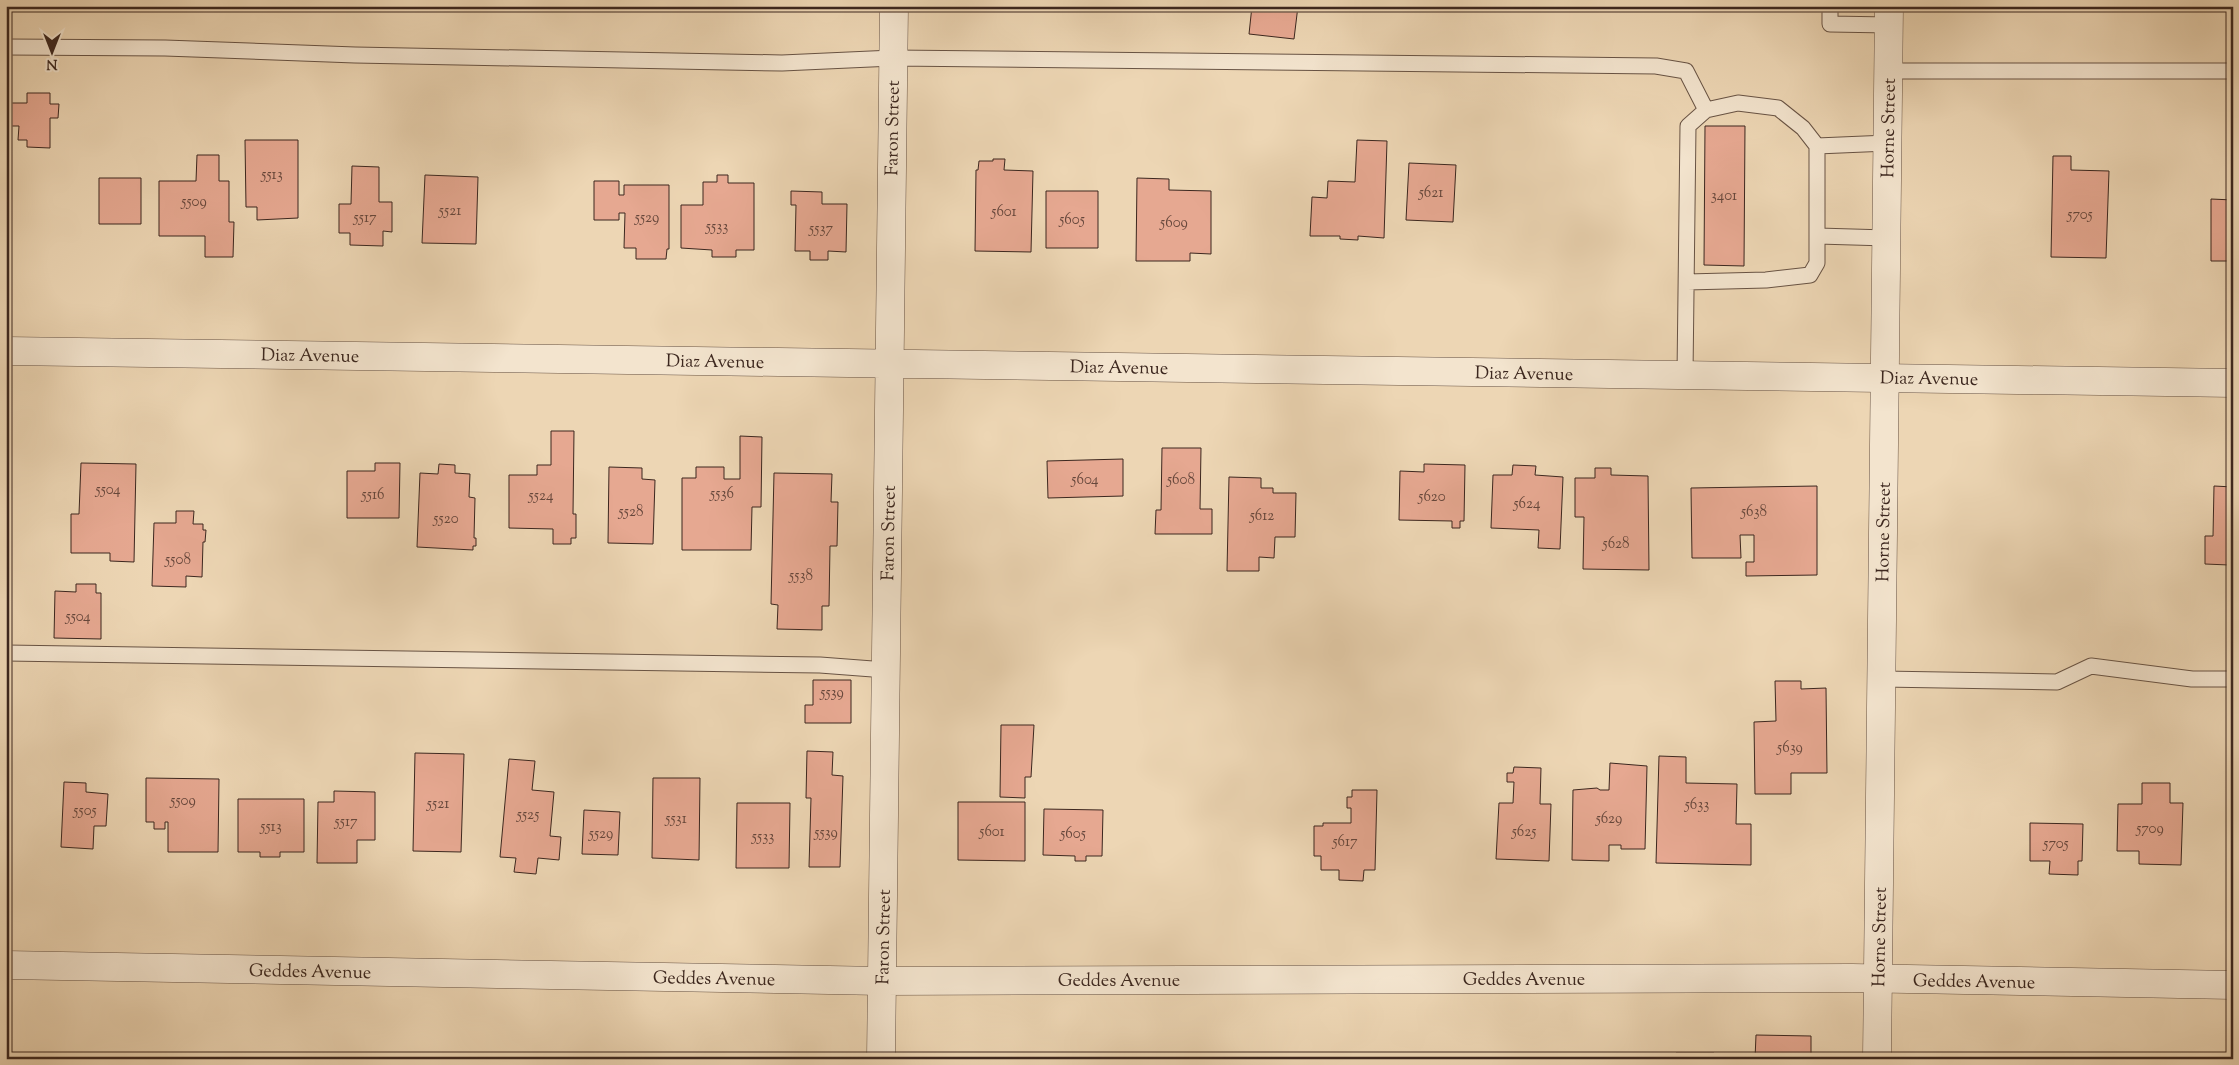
<svg xmlns="http://www.w3.org/2000/svg" width="2239" height="1065" font-family="'Sorts Mill Goudy',serif">
	<rect width="100%" height="100%" fill="#edd6b4"/>
	<filter id="stains"><feTurbulence type="fractalNoise" baseFrequency=".004" numOctaves="4"/><feColorMatrix values="0 0 0 0 .2 0 0 0 0 .09 0 0 0 0 .02 0 0 0 .5 -.17"/></filter>
	<radialGradient id="worn" r=".72"><stop offset=".6" stop-color="#630" stop-opacity="0"/><stop offset="1" stop-color="#630" stop-opacity=".3"/></radialGradient>
	<path fill="#e6a891" stroke="#3c271f" d="M1252,6H1298L1294,39L1249,34Z
		M27,93H50V104H59L58,118H50V148L27,147V140H18L19,126H7V103H27Z
		M1705,126H1745L1744,266L1704,265Z
		M245,140H298V218L257,220V207H246Z
		M1357,140L1387,141L1384,238L1358,236V240L1340,239V236H1310L1312,197L1327,198L1328,181L1355,182Z
		M197,155H219V181H229V222H234L233,257H205V236H159V181H196Z
		M2053,156H2071V170L2109,171L2106,258L2051,257Z
		M993,159H1005L1004,170L1033,171L1031,252L975,251L976,170H978L979,161H993Z
		M1409,163L1456,165L1453,222L1406,220Z
		M352,166L379,167V202H392V232L383,231V246L350,245V233H339V204H351Z
		M425,175L478,177L476,244L422,243Z
		M717,175H728V183H754V250H736V257H712V250L681,248V205H703V182H717Z
		M99,178H141V224H99Z
		M1137,178L1169,179V190L1211,191V254L1190,253V261H1136Z
		M594,181H619V195H624V185H669V249H667L666,259H636V248H624L625,213H619V220H594Z
		M791,191L822,192V204H847L846,252L828,251V260H810V251H795L796,205H791Z
		M1046,191H1098V248H1046Z
		M2211,199L2233,200V261H2211Z
		M551,431H574L573,514H576V538H571V544H553V529L509,528V475H537V465H551Z
		M740,436L762,437L761,507H752L751,550H682V478H696V467H724V479H740Z
		M1162,448H1201L1200,509H1212V534H1155L1156,510H1161Z
		M1123,459V496L1048,498L1047,461Z
		M81,463L136,464L134,562L110,561V553H71V514H79Z
		M375,463H400L399,518H347V471H375Z
		M439,464L455,465V473L470,474L469,497L475,498L474,538H476V546H473V550L417,547L420,473L438,474Z
		M1424,464L1465,465L1464,521H1460V528H1452V521L1399,520L1400,471L1424,472Z
		M1513,465L1536,466L1535,475L1563,477L1560,549L1538,548L1539,530L1491,528L1493,475H1512Z
		M609,467L642,468V479L655,480L653,544L608,543Z
		M1595,468H1611V475L1648,476L1649,570L1583,569L1584,517H1575V478H1595Z
		M774,473L832,474L831,502H838L837,546H830L829,606H822V630L777,629L778,605L771,604Z
		M1229,477L1261,478V488H1273V493H1296L1295,537H1275L1274,558L1259,557V571H1227Z
		M1817,486V575L1746,576V562H1754V535H1740L1741,558H1692L1691,488Z
		M2214,486L2233,487V575H2228L2229,565L2205,564V536H2213Z
		M176,511H194L193,524H203V530H206L205,542H203L202,577L186,576V587L152,586L154,523H176Z
		M76,584H96V593H101V639L54,638L55,591L76,592Z
		M813,680H851V723H805V705H813Z
		M1775,681H1801V689L1826,688L1827,773H1791V794H1755L1754,722L1776,721Z
		M1001,725H1034L1031,777H1025V798L1000,797Z
		M807,751L833,752L832,775L843,776L840,867H809L811,798H806Z
		M415,753L464,754L461,852L413,851Z
		M1659,756L1686,757V783L1737,784L1736,824H1751V865L1656,863Z
		M509,759L535,761L532,790L554,792L550,836L561,837L559,860L538,858L536,874L514,872L516,858L500,857Z
		M1610,763L1647,766L1645,849H1621V845H1609V861L1572,860L1573,790L1597,788L1600,790H1609Z
		M1514,767L1541,768L1540,804H1551L1549,861L1496,859L1499,803H1513L1514,782H1507V773H1513Z
		M146,778L219,779L218,852H168V822H165V829H154V822H146Z
		M653,778H700L699,860L652,858Z
		M64,782L86,783V792L108,794L106,826H94L93,849L61,847Z
		M2142,783H2170V803H2183L2181,865L2139,864V851H2117L2118,804H2142Z
		M1352,790H1377L1375,870H1364L1363,881L1339,880V870H1321V856H1314V826H1323V823H1351V808H1347V797H1352Z
		M334,791L375,792V840H357V863H317L318,802H334Z
		M238,799H304V852H280V857H260V852H238Z
		M958,802H1025V861L958,860Z
		M737,803H790L789,868H736Z
		M1044,809L1103,810L1102,856H1086V861H1075V856L1043,855Z
		M584,810L620,812L618,855L582,854Z
		M2030,823L2083,824L2082,861H2078V875L2049,874L2050,861H2030Z
		M1756,1035L1811,1036V1059H1755Z
		M1676,1053H1714L1713,1059H1676Z
		M1339,1055L1357,1056V1059H1339Z"/>
	<g fill="none" stroke-linecap="round" stroke-linejoin="round">
		<g stroke="#685344" stroke-width="17">
			<path id="service" d="M1830,6V24L1889,25
				M6,47L165,48L355,55L782,63L893,58L1656,66L1686,71L1706,110
				M1889,71H2233
				M1818,236L1887,238
				M1687,282L1766,280L1810,275L1817,263V146
				M1685,375L1688,126L1706,110L1738,103L1778,108L1803,128L1817,146L1888,143
				M6,653L820,665L886,670
				M1882,679L2057,682L2091,666L2192,679H2233"/>
		</g>
		<g stroke="#685344" stroke-width="29">
			<path id="minor" d="M6,351L2233,383
				M6,965L882,981L1852,978L2233,985
				M881,1059L894,6"/>
		</g>
		<g stroke="#685344" stroke-width="29">
			<path id="tertiary" d="M1877,1059L1889,6"/>
		</g>
		<use href="#service" stroke="#f3e4ce" stroke-width="15"/>
		<use href="#minor" stroke="#f3e4ce" stroke-width="28"/>
		<use href="#tertiary" stroke="#f3e4ce" stroke-width="28"/>
	</g>
	<g text-anchor="middle" stroke-width="4" stroke-linejoin="round" paint-order="stroke">
		<g font-size="15" fill="#66473c">
			<text x="272" y="179">5513</text>
			<text x="1431" y="197">5621</text>
			<text x="1724" y="200">3401</text>
			<text x="194" y="206">5509</text>
			<text x="450" y="215">5521</text>
			<text x="1004" y="216">5601</text>
			<text x="2080" y="219">5705</text>
			<text x="365" y="222">5517</text>
			<text x="647" y="222">5529</text>
			<text x="1072" y="224">5605</text>
			<text x="1174" y="227">5609</text>
			<text x="717" y="231">5533</text>
			<text x="821" y="233">5537</text>
			<text x="1085" y="484">5604</text>
			<text x="1181" y="484">5608</text>
			<text x="108" y="494">5504</text>
			<text x="722" y="498">5536</text>
			<text x="373" y="499">5516</text>
			<text x="541" y="500">5524</text>
			<text x="1432" y="501">5620</text>
			<text x="1527" y="508">5624</text>
			<text x="631" y="516">5528</text>
			<text x="1754" y="516">5638</text>
			<text x="1262" y="520">5612</text>
			<text x="446" y="523">5520</text>
			<text x="1616" y="548">5628</text>
			<text x="178" y="564">5508</text>
			<text x="801" y="580">5538</text>
			<text x="78" y="621">5504</text>
			<text x="832" y="697">5539</text>
			<text x="1790" y="752">5639</text>
			<text x="183" y="805">5509</text>
			<text x="438" y="808">5521</text>
			<text x="1697" y="809">5633</text>
			<text x="85" y="815">5505</text>
			<text x="528" y="819">5525</text>
			<text x="676" y="823">5531</text>
			<text x="1609" y="823">5629</text>
			<text x="346" y="826">5517</text>
			<text x="271" y="831">5513</text>
			<text x="2150" y="833">5709</text>
			<text x="992" y="836">5601</text>
			<text x="1524" y="836">5625</text>
			<text x="826" y="837">5539</text>
			<text x="601" y="838">5529</text>
			<text x="1073" y="838">5605</text>
			<text x="763" y="841">5533</text>
			<text x="1345" y="846">5617</text>
			<text x="2056" y="848">5705</text>
		</g>
		<g font-size="18" fill="#3c271f" stroke="#f3e4ce">
			<text transform="translate(892 128) rotate(-89)" y="6">Faron Street</text>
			<text transform="translate(1888 128) rotate(-89)" y="6">Horne Street</text>
			<text transform="translate(310 355) rotate(1)" y="6">Diaz Avenue</text>
			<text transform="translate(715 361) rotate(1)" y="6">Diaz Avenue</text>
			<text transform="translate(1119 367) rotate(1)" y="6">Diaz Avenue</text>
			<text transform="translate(1524 373) rotate(1)" y="6">Diaz Avenue</text>
			<text transform="translate(1929 378) rotate(1)" y="6">Diaz Avenue</text>
			<text transform="translate(1883 532) rotate(-89)" y="6">Horne Street</text>
			<text transform="translate(888 533) rotate(-89)" y="6">Faron Street</text>
			<text transform="translate(883 937) rotate(-89)" y="6">Faron Street</text>
			<text transform="translate(1879 937) rotate(-89)" y="6">Horne Street</text>
			<text transform="translate(310 971) rotate(1)" y="6">Geddes Avenue</text>
			<text transform="translate(714 978) rotate(1)" y="6">Geddes Avenue</text>
			<text x="1524" y="985">Geddes Avenue</text>
			<text x="1119" y="986">Geddes Avenue</text>
			<text transform="translate(1974 981) rotate(1)" y="6">Geddes Avenue</text>
		</g>
	</g>
	<rect width="2239" height="1065" fill="none" stroke="#edd6b4" stroke-width="25"/>
	<rect x="8" y="8" width="2224" height="1050" fill="none" stroke="#3c271f" stroke-width="2.5"/>
	<rect x="12" y="12" width="2214" height="1040" fill="none" stroke="#3c271f"/>
	<g transform="translate(52 52) rotate(180)" stroke="#f3e4ce" stroke-width="4" paint-order="stroke">
	<path d="M0-4L9 19L0 12L-9 19Z" fill="#3c271f"/>
	<text y="-8" font-size="14" font-weight="bold" text-anchor="middle" fill="#3c271f">N</text>
	</g>
	<rect width="100%" height="100%" filter="url(#stains)"/>
	<rect width="100%" height="100%" fill="url(#worn)"/>
</svg>
